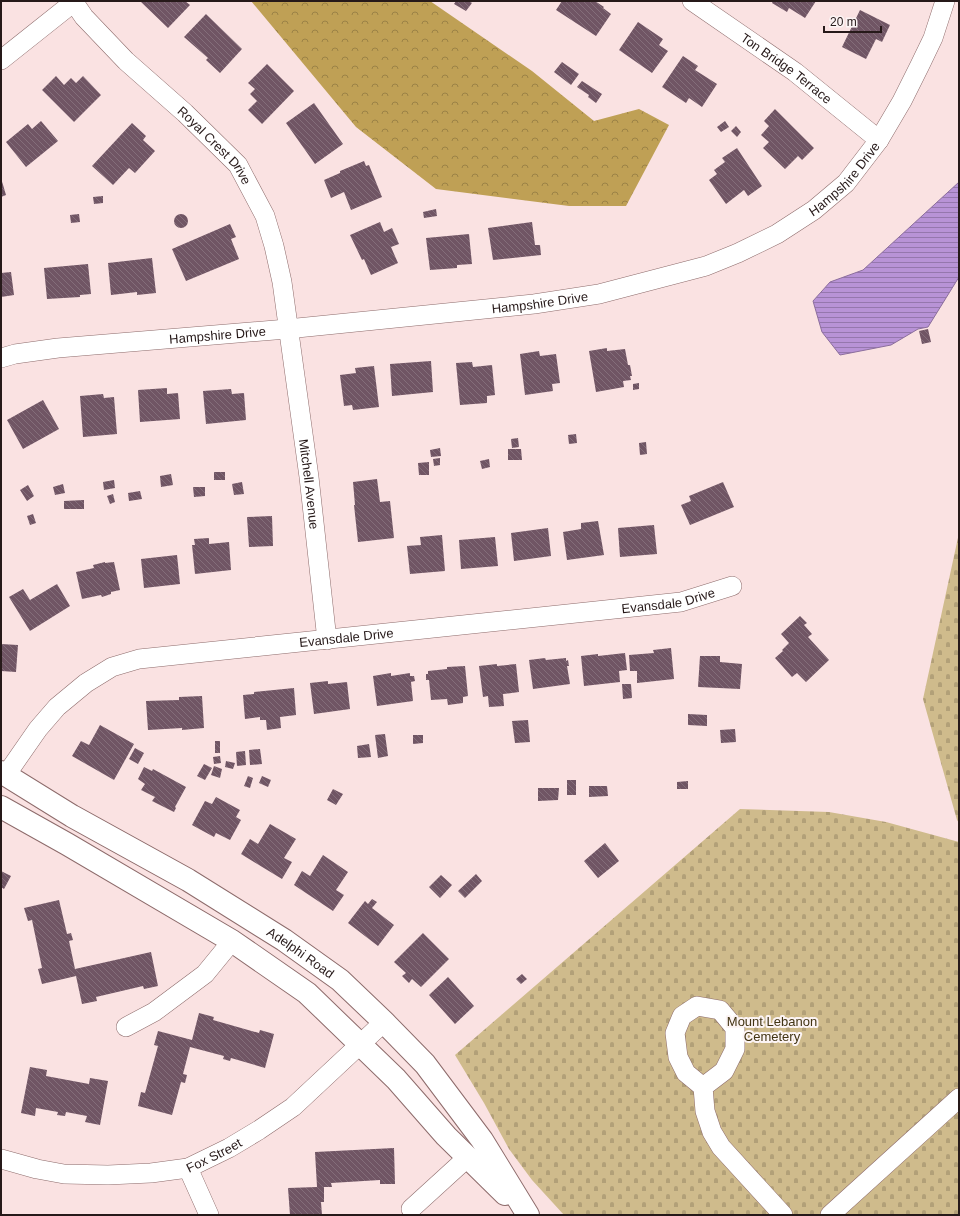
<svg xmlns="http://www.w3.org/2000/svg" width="960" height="1216" font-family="Arial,sans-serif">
	<defs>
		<pattern id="forest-crowns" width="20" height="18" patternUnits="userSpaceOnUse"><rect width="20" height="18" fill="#bfa055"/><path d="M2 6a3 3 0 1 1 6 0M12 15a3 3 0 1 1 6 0" fill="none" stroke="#9b8246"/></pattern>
		<pattern id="cemetery-stones" width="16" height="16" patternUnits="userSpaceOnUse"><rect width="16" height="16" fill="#cfbb8c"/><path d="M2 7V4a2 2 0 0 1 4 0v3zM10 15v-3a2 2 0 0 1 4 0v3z" fill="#b2a078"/></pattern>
		<pattern id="water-rules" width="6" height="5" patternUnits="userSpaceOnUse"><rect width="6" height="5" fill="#b893d6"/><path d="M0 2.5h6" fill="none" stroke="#9577ad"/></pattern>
		<pattern id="building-back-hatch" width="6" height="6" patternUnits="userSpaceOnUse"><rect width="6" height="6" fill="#705564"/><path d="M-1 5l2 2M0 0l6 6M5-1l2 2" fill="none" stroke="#846e7a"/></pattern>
	</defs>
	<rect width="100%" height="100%" fill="#fae2e2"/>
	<path fill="url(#forest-crowns)" d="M251,1H430L532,71L594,121L639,109L669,125L626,206H569L436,189L356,127Z"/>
	<path fill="url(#cemetery-stones)" d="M959,533V823L957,820L923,699Z
		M740,809L829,812L886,822L959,842V1215H564L532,1180L509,1149L484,1103L455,1055Z"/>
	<path fill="url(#water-rules)" stroke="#8c6e9d" d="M959,182V277L928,327L918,329L891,345L840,355L822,332L813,301L830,282L863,270Z"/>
	<path fill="url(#building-back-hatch)" d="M140,1H185L190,5L168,28Z
		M456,1H469L472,3L466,11L454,4Z
		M562,1H595L604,7L603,8L611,14L596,36L556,10Z
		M773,1H816L805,18L789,8L787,12L772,3Z
		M860,10L890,25L882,42L876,39L866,59L842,47Z
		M206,14L242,49L220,73L206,60L208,58L184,37Z
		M638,22L663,39L659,45L668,51L652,73L619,50Z
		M683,56L698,66L695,70L717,84L702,107L689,98L686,103L662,87Z
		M562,62L579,74L571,85L554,72Z
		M267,64L294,91L262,124L248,110L257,101L250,94L255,89L248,83Z
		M56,76L64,85L71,78L76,83L83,76L101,95L74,122L42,90Z
		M582,81L602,94L596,103L588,97L589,95L577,87Z
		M314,103L343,144L315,164L286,123Z
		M775,109L814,148L802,160L798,156L785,169L763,148L769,142L761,135L769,126L764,121Z
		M41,121L58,141L26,167L6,142L28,124L32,129Z
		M725,121L729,127L721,132L717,127Z
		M132,123L146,136L143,140L155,151L135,173L129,168L113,185L92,166Z
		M736,126L741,132L737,137L731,131Z
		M737,148L762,186L748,196L744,190L726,204L709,180L717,174L714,170L725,162L722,158Z
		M364,161L366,166L369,165L382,197L351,210L344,192L331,198L324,180L340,173V171Z
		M1,178L6,195L1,197Z
		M103,196V203L94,204L93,197Z
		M436,209L437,216L424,218L423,212Z
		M79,214L80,222L71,223L70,215Z
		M174 221a7 7 0 1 1 14 0a7 7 0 1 1-14 0Z
		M380,222L384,232L392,228L399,244L391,247L398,263L371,275L364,259L362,260L350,235Z
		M532,222L535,245H540L541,255L493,260L488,228Z
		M230,224L236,237L231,239L239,259L186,281L172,249Z
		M469,234L472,264L457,265V268L430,270L426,238Z
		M152,258L156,293L137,295V292L111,295L108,263Z
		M88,264L91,294L80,295V297L47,299L44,268Z
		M11,272L14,295L1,297V273Z
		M928,329L931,342L922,344L919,331Z
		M607,348V351L625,349L628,365H630L632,376H630L631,380L623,381L624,387L596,392L589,351Z
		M539,351L540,356L556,354L560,383L552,384L553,391L525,395L520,354Z
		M431,361L433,392L392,396L390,364Z
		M472,362L473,367L492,365L495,395L487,396V403L460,405L456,363Z
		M374,366L379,407L353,410L352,405L344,406L340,375L356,373L355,368Z
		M639,383V389L633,390V384Z
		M167,388V394L178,393L180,419L140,422L138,390Z
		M231,389L232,394L244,393L246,420L206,424L203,391Z
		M103,394L104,398L114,397L117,434L83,437L80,396Z
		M43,400L59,429L23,449L7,420Z
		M576,434L577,443L569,444L568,435Z
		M518,438L519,447L512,448L511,439Z
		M646,442L647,454L640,455L639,443Z
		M440,448L441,456L431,457L430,450Z
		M508,449H521L522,460H508Z
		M440,458V465L434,466L433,459Z
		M489,459L490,467L482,469L480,461Z
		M429,462V475H419L418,463Z
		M214,472H225V480H214Z
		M171,474L173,485L161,487L160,476Z
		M377,479L380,502L390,501L394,538L358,542L354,505H355L353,482Z
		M114,480L115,488L104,490L103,482Z
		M242,482L244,494L234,495L232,484Z
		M723,482L734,507L690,525L681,505L691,501L689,496Z
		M63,484L65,493L55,495L53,487Z
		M28,485L34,496L27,501L20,490Z
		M193,487H205V496L194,497Z
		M140,491L142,499L129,501L128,493Z
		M113,494L115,502L110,504L107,496Z
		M84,500V509H64V501Z
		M33,514L36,523L30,525L27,516Z
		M272,516L273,546L249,547L247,517Z
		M598,521L604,555L567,560L563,532L581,529V523Z
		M654,525L657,554L620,557L618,528Z
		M548,528L551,556L514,561L511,533Z
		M442,535L445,571L410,574L407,546L421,545L420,537Z
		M495,537L498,566L461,569L459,540Z
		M209,538V544L229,542L231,570L195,574L192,545H195L194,539Z
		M177,555L180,584L144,588L141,559Z
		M105,562V563L114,562L120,590L111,592V594L102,597L101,595L82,599L76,572L94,568L93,565Z
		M57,584L70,606L30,631L9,597L23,589L30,600Z
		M800,616L807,623L804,625L812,634L808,637L829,660L806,682L797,673L792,677L775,658L783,651L782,650L789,643L781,634Z
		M1,644L18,645L16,672L1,671Z
		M671,648L674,679L637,683V671H630L629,655L654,653L653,650Z
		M625,653L627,670L619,671L620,682L584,686L581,656L598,654V656Z
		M700,656H720V662L742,664L740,689L698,687Z
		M545,658L546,660L566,658V661L568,660L569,666H567L570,684L533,689L529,660Z
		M497,664V666L516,664L519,692L503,694L504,706L489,707L488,696L483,697L479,666Z
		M465,666L468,696L463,697V703L448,705L447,699L431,700L429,680H426V674H428V671L447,669V667Z
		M391,673V676L410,673V676H414L415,681L411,682L413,701L377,706L373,676Z
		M328,681V684L347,682L350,709L314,714L310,683Z
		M622,684H631L632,698L623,699Z
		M294,688L296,715L280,717L281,728L267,730L266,720H260V717L245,719L243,695L254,694V692Z
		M202,696L204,728L182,730V728L148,730L146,701L179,700V697Z
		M688,714L707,715V726L688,725Z
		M528,720L530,742L515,743L512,721Z
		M100,725L134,744L114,780L72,756L81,741L89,745Z
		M735,729L736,742L721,743L720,730Z
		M385,734L388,756L378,758L375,735Z
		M413,735H423V743L413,744Z
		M215,741H220V753H215Z
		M369,744L371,757L358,758L357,746Z
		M135,748L144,753L138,764L129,759Z
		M260,749L262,764L250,765L249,750Z
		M245,751L246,765L237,766L236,752Z
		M220,756L221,763L214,764L213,757Z
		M226,761L235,763L233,769L225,767Z
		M204,764L212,768L205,780L197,776Z
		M214,766L222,769L220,778L211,775Z
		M144,767L152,771L153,769L186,787L175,807L176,808L174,812L152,801L155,797L141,790L145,784L138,779Z
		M248,776L253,778L250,788L244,786Z
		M262,776L271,780L268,787L259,783Z
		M567,780H576V795H567Z
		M688,781V789H677V782Z
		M589,786H607L608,796L589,797Z
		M538,788H559L558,800L538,801Z
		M333,789L343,794L336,805L327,800Z
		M216,797L240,810L236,817L241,820L230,840L216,833L214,837L192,825L205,801L212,804Z
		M270,824L296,839L284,858L292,862L282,879L241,854L250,839L258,844Z
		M605,843L619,861L598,878L584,861Z
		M323,855L348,872L336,890L344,895L333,911L294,885L302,871L310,876Z
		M1,871L11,876L4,889L1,887Z
		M476,874L482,881L465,898L458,891Z
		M441,875L452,885L440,898L429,887Z
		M372,899L377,902L372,908L394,925L378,946L348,923L365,901L368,904Z
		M59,900L67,934L71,933L73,940L69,941L75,969L151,952L158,986L144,989L143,986L96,997L97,1001L82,1004L76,976L42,984L38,969L42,968L32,920L28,921L24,908Z
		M423,933L449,959L421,987L412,979L409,983L402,976L406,973L394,962Z
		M522,974L527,979L521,984L516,979Z
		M448,977L474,1006L455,1024L429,995Z
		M199,1013L214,1017L213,1020L259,1033L260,1030L274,1034L265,1068L231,1058L230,1061L223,1059L224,1056L190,1047L183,1074L187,1075L185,1083L181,1082L172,1115L138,1106L141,1092L145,1093L158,1046L154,1045L158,1031L192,1040Z
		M30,1067L47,1070L46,1076L89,1084L90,1078L108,1081L100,1125L85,1122L87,1116L66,1112L65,1116L57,1115L58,1112L36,1108L35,1116L21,1113Z
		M394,1148L395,1184H380V1180L331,1183L332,1187H324V1202H321L322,1215H290L288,1188L317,1187L315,1152Z"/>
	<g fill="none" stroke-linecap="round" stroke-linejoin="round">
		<g stroke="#8d6b6b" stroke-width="20">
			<g id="minor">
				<path id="s1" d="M73,1L84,17L126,61L185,113L238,165L265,216L274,246L282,282L309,477L327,640"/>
				<path id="s2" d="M692,1L795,72L879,140"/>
				<path d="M1,60L74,2"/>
				<path id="s3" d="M1,358L15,354L58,348L287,329L534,304L599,294L706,266L738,253L777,234L814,210L846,183L879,140L902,101L920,65L933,38L945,1"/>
				<path id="s4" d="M6,775L38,729L57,707L86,683L112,667L139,659L681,602L732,586"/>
				<path d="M126,1027L154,1012L205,974L232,941"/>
				<path d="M703,1087L724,1071L735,1049V1028L720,1010L697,1006L682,1016L675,1033L678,1057L686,1073L703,1087L705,1111L712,1132L721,1147L783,1215"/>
				<path id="s5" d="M1,1159L37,1169L64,1174L108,1175L151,1173L188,1168L229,1148L259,1130L293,1107L384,1022"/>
				<path d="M188,1168L209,1215"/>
				<path d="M411,1209L468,1157"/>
				<path d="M830,1215L959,1098"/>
			</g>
		</g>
		<g stroke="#8d6b6b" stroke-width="24">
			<g id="major">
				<path id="s6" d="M1,772L72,816L188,880L284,940L340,980L384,1022L425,1064L482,1140L528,1215"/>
				<path d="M1,807L67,844L232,941L307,993L396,1079L446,1136L505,1194"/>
			</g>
		</g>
		<use href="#minor" stroke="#fff" stroke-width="19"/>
		<use href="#major" stroke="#fff" stroke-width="22"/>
	</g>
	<g text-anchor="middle" stroke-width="4" stroke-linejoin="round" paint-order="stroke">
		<g font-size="13" fill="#261919" stroke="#fcf4f4">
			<text dy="5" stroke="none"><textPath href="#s2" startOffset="116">Ton Bridge Terrace</textPath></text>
			<text dy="5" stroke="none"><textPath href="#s1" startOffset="203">Royal Crest Drive</textPath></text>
			<text dy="5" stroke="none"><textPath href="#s3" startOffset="878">Hampshire Drive</textPath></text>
			<text dy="5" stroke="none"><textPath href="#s3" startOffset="542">Hampshire Drive</textPath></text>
			<text dy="5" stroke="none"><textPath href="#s3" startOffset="218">Hampshire Drive</textPath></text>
			<text dy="5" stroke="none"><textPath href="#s1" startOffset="563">Mitchell Avenue</textPath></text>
			<text dy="5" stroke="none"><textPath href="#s4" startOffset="714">Evansdale Drive</textPath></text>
			<text dy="5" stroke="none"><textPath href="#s4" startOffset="390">Evansdale Drive</textPath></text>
			<text dy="5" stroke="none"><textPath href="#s6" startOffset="350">Adelphi Road</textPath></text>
			<text dy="5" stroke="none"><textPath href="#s5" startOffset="218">Fox Street</textPath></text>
		</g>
		<g font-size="13" fill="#423413" stroke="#fcf4f4">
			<text x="772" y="1026">Mount Lebanon<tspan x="772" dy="15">Cemetery</tspan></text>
		</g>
	</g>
	<rect width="960" height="1216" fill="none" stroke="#261919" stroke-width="4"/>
	<path d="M824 26v6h57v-6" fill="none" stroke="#261919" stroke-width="2"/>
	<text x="830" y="26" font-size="12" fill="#261919" stroke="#fcf4f4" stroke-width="3" paint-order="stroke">20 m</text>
</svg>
